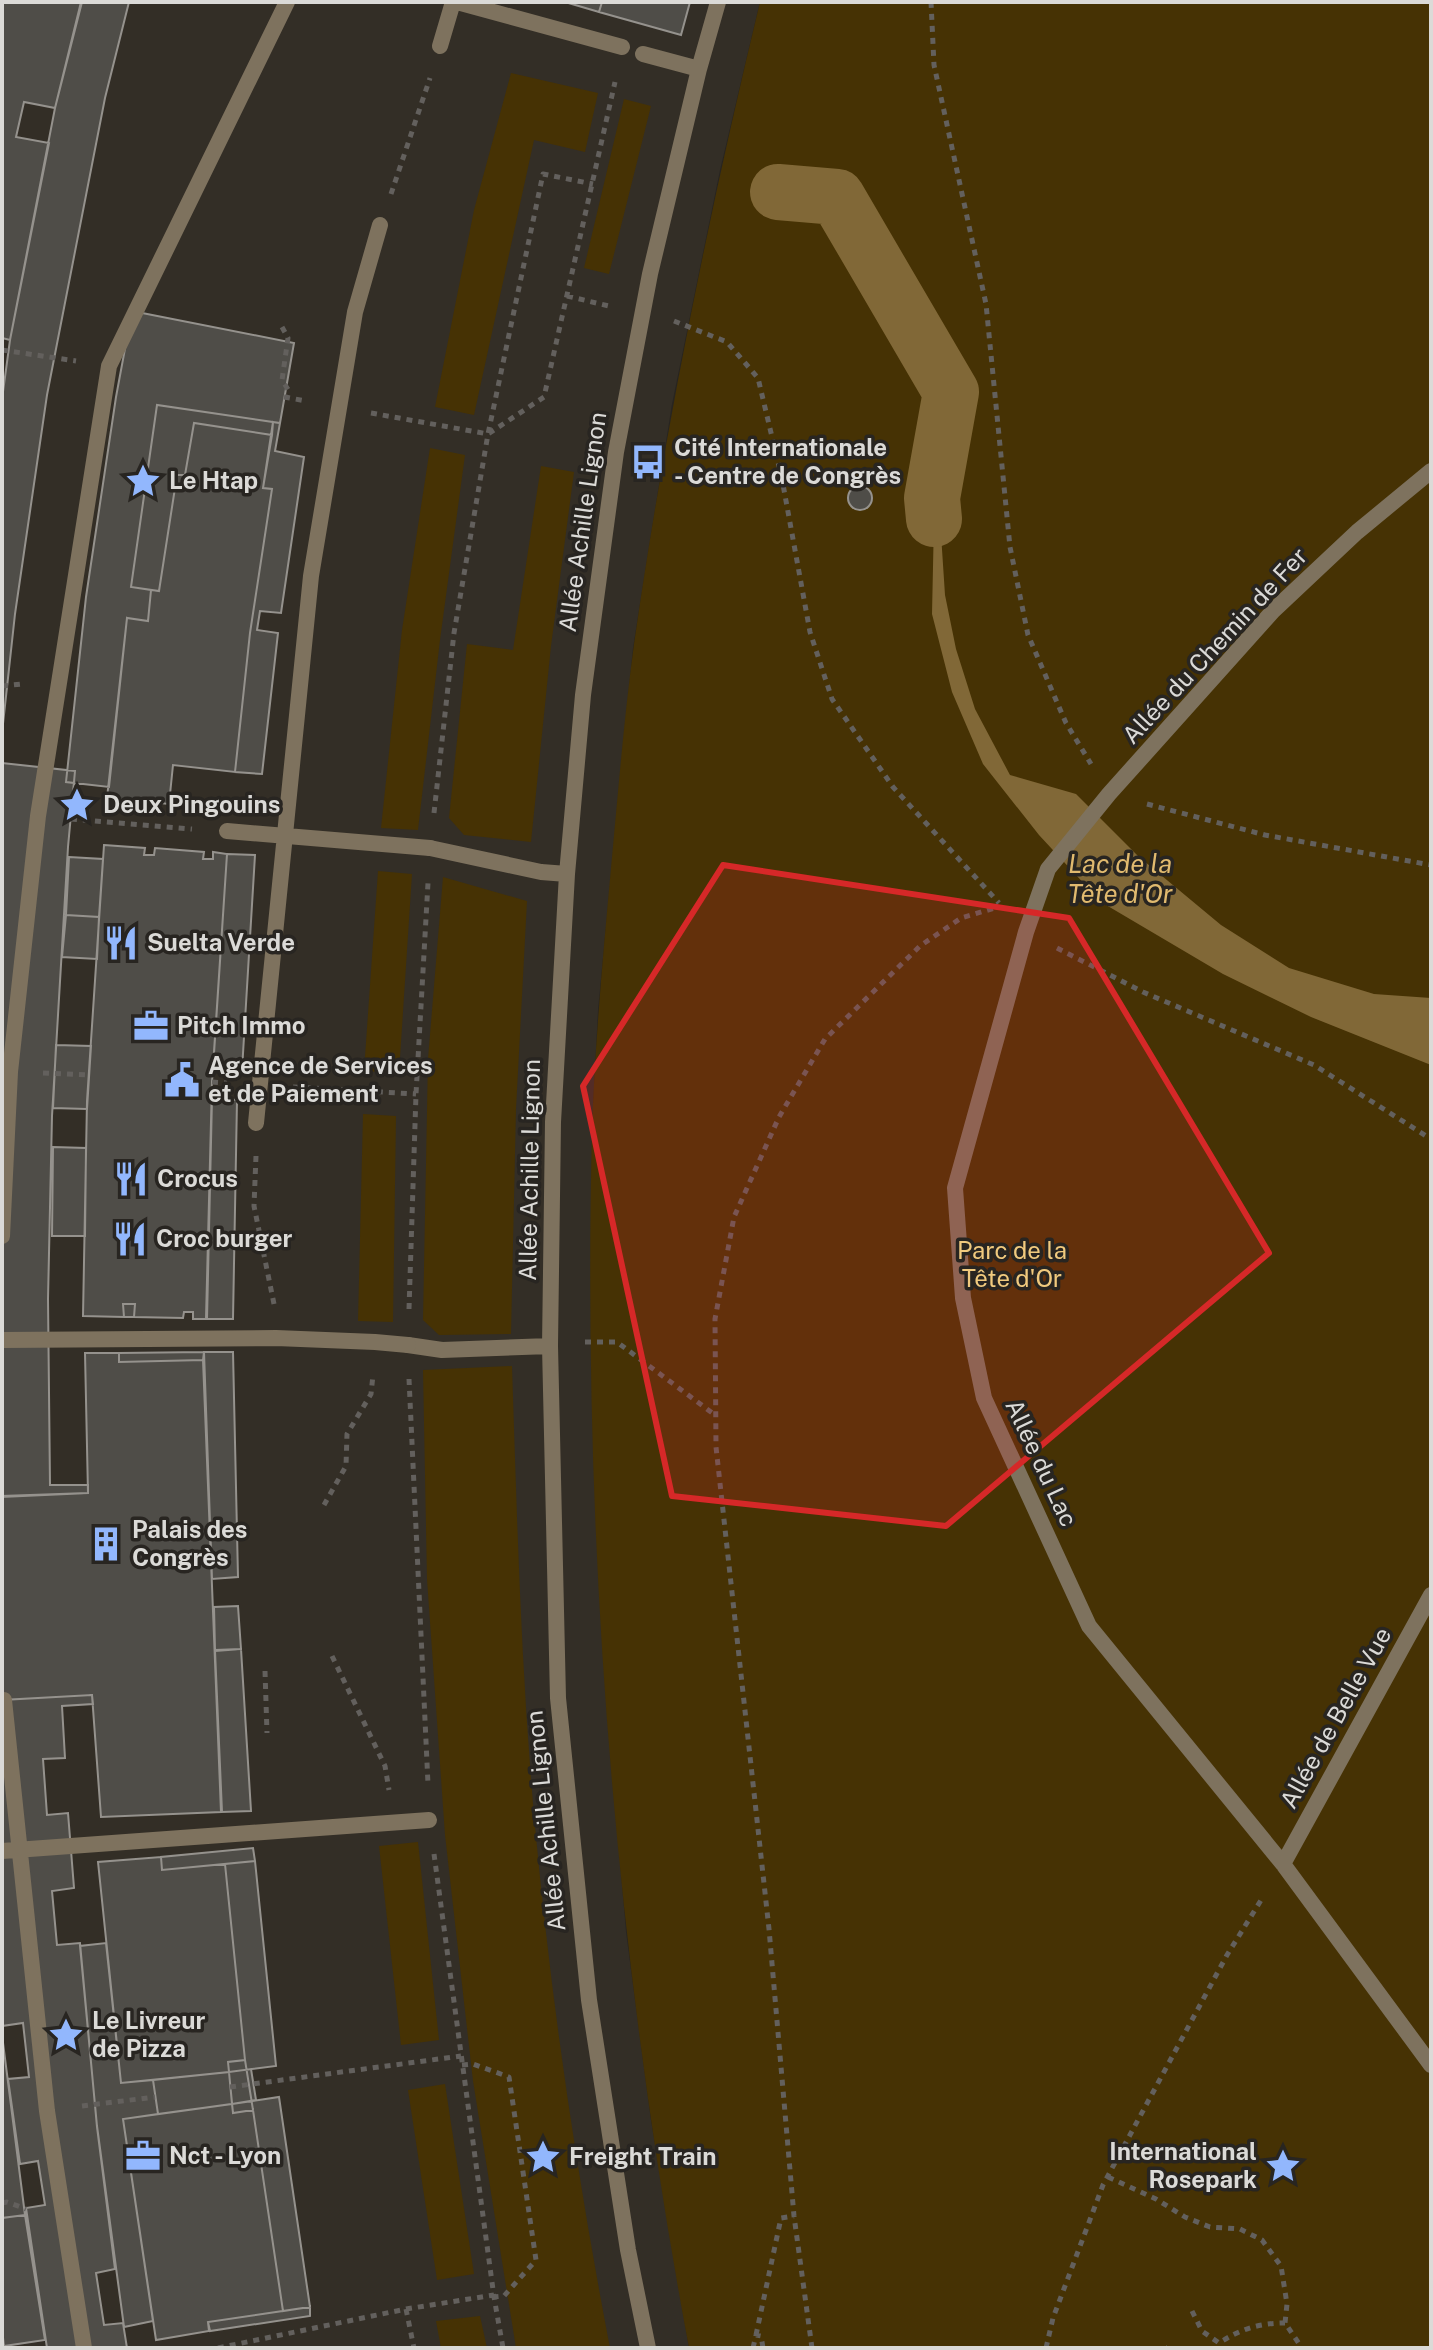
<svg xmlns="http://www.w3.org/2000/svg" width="1433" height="2350" font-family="'Public Sans',sans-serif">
	<rect width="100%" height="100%" fill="#282521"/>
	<path fill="#332e26" d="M2,2H760L720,170L672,404L633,648L598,1010L592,1129V1399L607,1705L626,1932L651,2120L689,2348H2Z"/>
	<path fill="#463204" d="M760,2H1431V2348H689C614,1948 582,1537 592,1129C595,1042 603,955 611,868C618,793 624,718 634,644C665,427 709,214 760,2Z
		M511,73L598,93L585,152L534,140L474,415L435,407L474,210Z
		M624,99L651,106L609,274L584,268Z
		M430,448L465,455L440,640L418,830L381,828L402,630Z
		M541,466L574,472L551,646L531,842L464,835L449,818L467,644L513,650Z
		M378,871L412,874L399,1073L364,1071Z
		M443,877L527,901L516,1109L511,1334L439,1335L423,1320L428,1059Z
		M363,1114L396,1116L393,1322L358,1321Z
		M512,1366C517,1519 521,1673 535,1826C551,2001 577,2176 610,2348H516L473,2081L445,1835L427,1579L423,1370Z
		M418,1842L439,2040L401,2045L379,1846Z
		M445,2084L474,2274L437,2280L408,2090Z
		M480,2316L487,2348H441L436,2321Z"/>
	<path fill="#816837" d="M934,519L941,534L945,595L956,649L975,709L1010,775L1076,794L1138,856L1221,925L1289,968L1374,994L1431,998V1065L1311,1017L1223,974L1101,902L1039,835L983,764L952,692L932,614Z"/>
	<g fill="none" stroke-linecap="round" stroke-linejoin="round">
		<path stroke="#816837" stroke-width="56" d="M778,192L837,197L951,392L932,498L934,519"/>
	</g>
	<path fill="#4f4d48" stroke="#95928d" stroke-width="2" d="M2,2H81L55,108L24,102L16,137L49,143L10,340L2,338Z
		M82,2H129L105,98L47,395L15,614L2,733V399L10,340L55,108Z
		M565,2H602L599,12Z
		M602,2H690L681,35L599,12Z
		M132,311L294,343L280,423L157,405L131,587L151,590L148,621L127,618L109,787L66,782L86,597L116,397Z
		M157,405L273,422L272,435L194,423L185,475H177L159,591L131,587Z
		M273,422L280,423L275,451L304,457L281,613L260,611L257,630L278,633L262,774L235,772L250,633L272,489L263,488Z
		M194,423L272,435L263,488L272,489L250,633L235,772L173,765L169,804L107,798L127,618L148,621L151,590L159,591L177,475H185Z
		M848 498a12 12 0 1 1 24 0a12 12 0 1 1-24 0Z
		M2,763L75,771L68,847L52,1116L48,1299L50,1485H88V1493L2,1497Z
		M104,845L145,848L144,855H154L155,848L204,852L203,859H213V852L227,854L212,1082L206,1319H193V1312H184L183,1318L134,1317L135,1304H123L124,1317L83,1316L87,1101Z
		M227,854L255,855L242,1070L213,1069Z
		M69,857L103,859L99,917L66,915Z
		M66,915L99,917L97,959L62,957Z
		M56,1045L91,1046L87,1109L53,1108Z
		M212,1098L237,1100L233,1319H207Z
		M53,1147L86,1148L85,1236H52Z
		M123,1304H135L134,1317H124Z
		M204,1352H233L238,1577L212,1579Z
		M204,1352L203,1360L119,1362V1353Z
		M85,1353H119V1362L203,1360L221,1812L101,1817L92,1695L2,1700V1496L88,1493Z
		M238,1606L241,1649L215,1650L214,1607Z
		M241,1649L251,1811L222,1812L215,1651Z
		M92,1695L93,1704L62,1706L65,1758L43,1759L47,1815L68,1813L74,1888L52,1891L57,1945L80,1943L97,2127L115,2269L96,2273L104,2325L123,2323L127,2348H47L26,2208L45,2205L38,2161L20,2164L8,2079L29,2077L23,2023L2,2026V1700Z
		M253,1848L255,1861L162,1870L161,1857Z
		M161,1857L162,1870L225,1864L245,2060L228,2062L229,2072L121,2083L98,1862Z
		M255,1861L276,2066L229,2072L228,2062L245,2060L225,1864Z
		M106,1943L121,2083L153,2080L158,2114L123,2119L153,2321L124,2327L97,2126L80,1946Z
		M2,2035L25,2215L2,2218Z
		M245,2060L253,2110L233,2113L228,2062Z
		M251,2069L256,2100L232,2104L229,2072Z
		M229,2072L232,2104L158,2114L153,2080Z
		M279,2097L310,2307L283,2311L253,2110L233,2113L232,2104Z
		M232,2104L233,2113L253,2110L283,2311L208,2322L209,2331L156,2340L123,2119Z
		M25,2215L45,2340L4,2346L2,2329V2218Z
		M310,2307V2316L210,2331L208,2322Z"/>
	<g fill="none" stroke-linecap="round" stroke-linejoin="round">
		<path stroke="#63605d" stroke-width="5" stroke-dasharray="6 6" stroke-linecap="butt" d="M931,2L934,65L986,304L1010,547L1028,635L1066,723L1091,764
			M391,194L430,78
			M567,296L609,306
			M674,321L727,342L758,378L782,479L810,632L832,699L893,787L999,903
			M282,327L288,338L282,380L289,391L287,398
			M2,350L76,361
			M284,397L306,401
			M371,413L488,434L543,174L593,184
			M2,686L22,684
			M1147,804L1265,835L1431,865
			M434,813L454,633L488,434L544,397L615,82
			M71,819L192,829
			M1057,948L1143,992L1314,1065L1431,1139
			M43,1073L89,1075
			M212,1082L227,1083
			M293,1087L416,1094
			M256,1156L254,1206L274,1304
			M409,1309L416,1094L428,883
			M585,1342H617L715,1415
			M409,1379L428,1784
			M324,1505L346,1466L347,1434L371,1394L373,1375
			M332,1656L385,1766L389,1790
			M265,1671L267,1733
			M434,1854L494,2297L503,2348
			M462,2065L473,2064L509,2077L536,2260L504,2296L494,2297
			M230,2087L461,2056
			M82,2106L155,2097
			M1108,2177L1156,2199L1185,2217L1210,2227L1240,2229L1262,2240L1281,2266L1287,2304L1285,2323L1302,2348
			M2,2203L7,2202L26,2209
			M406,2309L414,2348
			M1192,2311L1202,2331L1219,2343C1241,2329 1259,2323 1285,2323
			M756,2335L781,2218L794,2216
			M218,2348L406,2309L494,2295
			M753,2348L756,2335L761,2336L763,2348
			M812,2348L794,2216L769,1929L716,1447L715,1319L734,1217L779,1117L825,1039L920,946L961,918L998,907
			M1046,2348L1053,2318L1103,2185L1227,1955L1263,1897
			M1166,2348H1167"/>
		<path stroke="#7e725e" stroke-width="16" d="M643,54L699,69
			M430,848L541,872L567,874
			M408,1345L442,1350L550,1346
			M648,2348L628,2250L589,2000L558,1698L550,1346L553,1122L567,874L583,695L616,452L650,274L699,69L718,2"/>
		<path stroke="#7e725e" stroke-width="16" d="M457,2L622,47
			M440,46L453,2
			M1431,471L1357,532L1273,611L1109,794L1048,869L1026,932L955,1188L963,1298L984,1398L1089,1626L1283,1864L1431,2065
			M227,831L430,848
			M256,1123L311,576L355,312L380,225
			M2,1236L10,1072L38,816L109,366L287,2
			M2,1340L276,1338L375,1342L408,1345
			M4,1700L47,2111L84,2348
			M2,1851L429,1820
			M1283,1864L1431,1595"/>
	</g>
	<path fill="#d62828" fill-opacity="0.2" stroke="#d62828" stroke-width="6" stroke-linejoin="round" d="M723,865L1069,918L1269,1253L946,1526L672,1496L583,1086Z"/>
	<defs>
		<g id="bus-bare" transform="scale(2.76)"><path d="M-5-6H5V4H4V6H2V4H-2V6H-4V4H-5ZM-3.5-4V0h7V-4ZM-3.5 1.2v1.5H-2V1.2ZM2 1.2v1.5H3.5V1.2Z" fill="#92b7fd" stroke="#282521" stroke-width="2.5" paint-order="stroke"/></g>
		<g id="sight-bare" transform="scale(2.76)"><path d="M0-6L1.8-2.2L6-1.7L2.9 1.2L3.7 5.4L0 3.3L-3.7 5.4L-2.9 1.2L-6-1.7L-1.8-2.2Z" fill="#92b7fd" stroke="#282521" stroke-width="2.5" paint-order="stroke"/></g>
		<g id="restaurant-bare" transform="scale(2.76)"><path d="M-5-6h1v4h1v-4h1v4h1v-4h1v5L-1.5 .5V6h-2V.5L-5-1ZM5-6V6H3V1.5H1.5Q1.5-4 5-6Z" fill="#92b7fd" stroke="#282521" stroke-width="2.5" paint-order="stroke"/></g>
		<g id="office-bare" transform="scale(2.76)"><path d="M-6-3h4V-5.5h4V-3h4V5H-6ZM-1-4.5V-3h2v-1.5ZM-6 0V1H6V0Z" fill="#92b7fd" stroke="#282521" stroke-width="2.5" paint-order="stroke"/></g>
		<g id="civic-bare" transform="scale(2.76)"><path d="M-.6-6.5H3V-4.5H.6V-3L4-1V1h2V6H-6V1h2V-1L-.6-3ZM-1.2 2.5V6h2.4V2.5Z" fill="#92b7fd" stroke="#282521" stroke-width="2.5" paint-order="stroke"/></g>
		<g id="building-bare" transform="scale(2.76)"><path d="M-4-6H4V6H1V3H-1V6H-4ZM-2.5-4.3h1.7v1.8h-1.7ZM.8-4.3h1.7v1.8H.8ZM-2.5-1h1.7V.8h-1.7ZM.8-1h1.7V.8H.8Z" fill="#92b7fd" stroke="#282521" stroke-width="2.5" paint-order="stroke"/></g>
	</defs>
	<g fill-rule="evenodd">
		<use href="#bus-bare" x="648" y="462"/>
		<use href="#sight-bare" x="143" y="481"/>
		<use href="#sight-bare" x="77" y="805"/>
		<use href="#restaurant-bare" x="121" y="943"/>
		<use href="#office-bare" x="151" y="1026"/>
		<use href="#civic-bare" x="182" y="1080"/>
		<use href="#restaurant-bare" x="131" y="1179"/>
		<use href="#restaurant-bare" x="130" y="1239"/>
		<use href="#building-bare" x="106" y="1544"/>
		<use href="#sight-bare" x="66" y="2035"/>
		<use href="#office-bare" x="143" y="2156"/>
		<use href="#sight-bare" x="543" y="2157"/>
		<use href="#sight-bare" x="1283" y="2166"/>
	</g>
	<g text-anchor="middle" stroke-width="7" stroke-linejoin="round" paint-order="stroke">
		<g font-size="24" font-weight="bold" fill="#dbdad7" stroke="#282521" text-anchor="start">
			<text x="674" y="456">Cité Internationale<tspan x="674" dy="28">- Centre de Congrès</tspan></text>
			<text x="169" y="489">Le Htap</text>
			<text x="103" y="813">Deux Pingouins</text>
			<text x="147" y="951">Suelta Verde</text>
			<text x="177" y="1034">Pitch Immo</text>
			<text x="208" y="1074">Agence de Services<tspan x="208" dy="28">et de Paiement</tspan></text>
			<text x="157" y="1187">Crocus</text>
			<text x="156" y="1247">Croc burger</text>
			<text x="132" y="1538">Palais des<tspan x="132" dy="28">Congrès</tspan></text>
			<text x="92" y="2029">Le Livreur<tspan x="92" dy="28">de Pizza</tspan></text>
			<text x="1257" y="2160" text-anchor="end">International<tspan x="1257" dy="28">Rosepark</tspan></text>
			<text x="169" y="2164">Nct - Lyon</text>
			<text x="569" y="2165">Freight Train</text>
		</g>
		<g font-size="24" fill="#dbdad7" stroke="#282521">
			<text transform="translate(583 522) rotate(-82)" y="8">Allée Achille Lignon</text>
			<text transform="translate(1215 646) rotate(-47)" y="8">Allée du Chemin de Fer</text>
			<text transform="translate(530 1170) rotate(-89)" y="8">Allée Achille Lignon</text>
			<text transform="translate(1041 1463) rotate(65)" y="8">Allée du Lac</text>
			<text transform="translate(1336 1718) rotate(-61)" y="8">Allée de Belle Vue</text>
			<text transform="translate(546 1821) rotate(-96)" y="8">Allée Achille Lignon</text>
		</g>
		<g font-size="24" fill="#f1ca7e" stroke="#282521">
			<text x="1012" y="1259">Parc de la<tspan x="1012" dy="28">Tête d'Or</tspan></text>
		</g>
		<g font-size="26" font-style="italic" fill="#e1ba6f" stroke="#282521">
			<text x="1120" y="873">Lac de la<tspan x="1120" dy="30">Tête d'Or</tspan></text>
		</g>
	</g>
	<rect width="1433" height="2350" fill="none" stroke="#dbdad7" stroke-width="8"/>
</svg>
